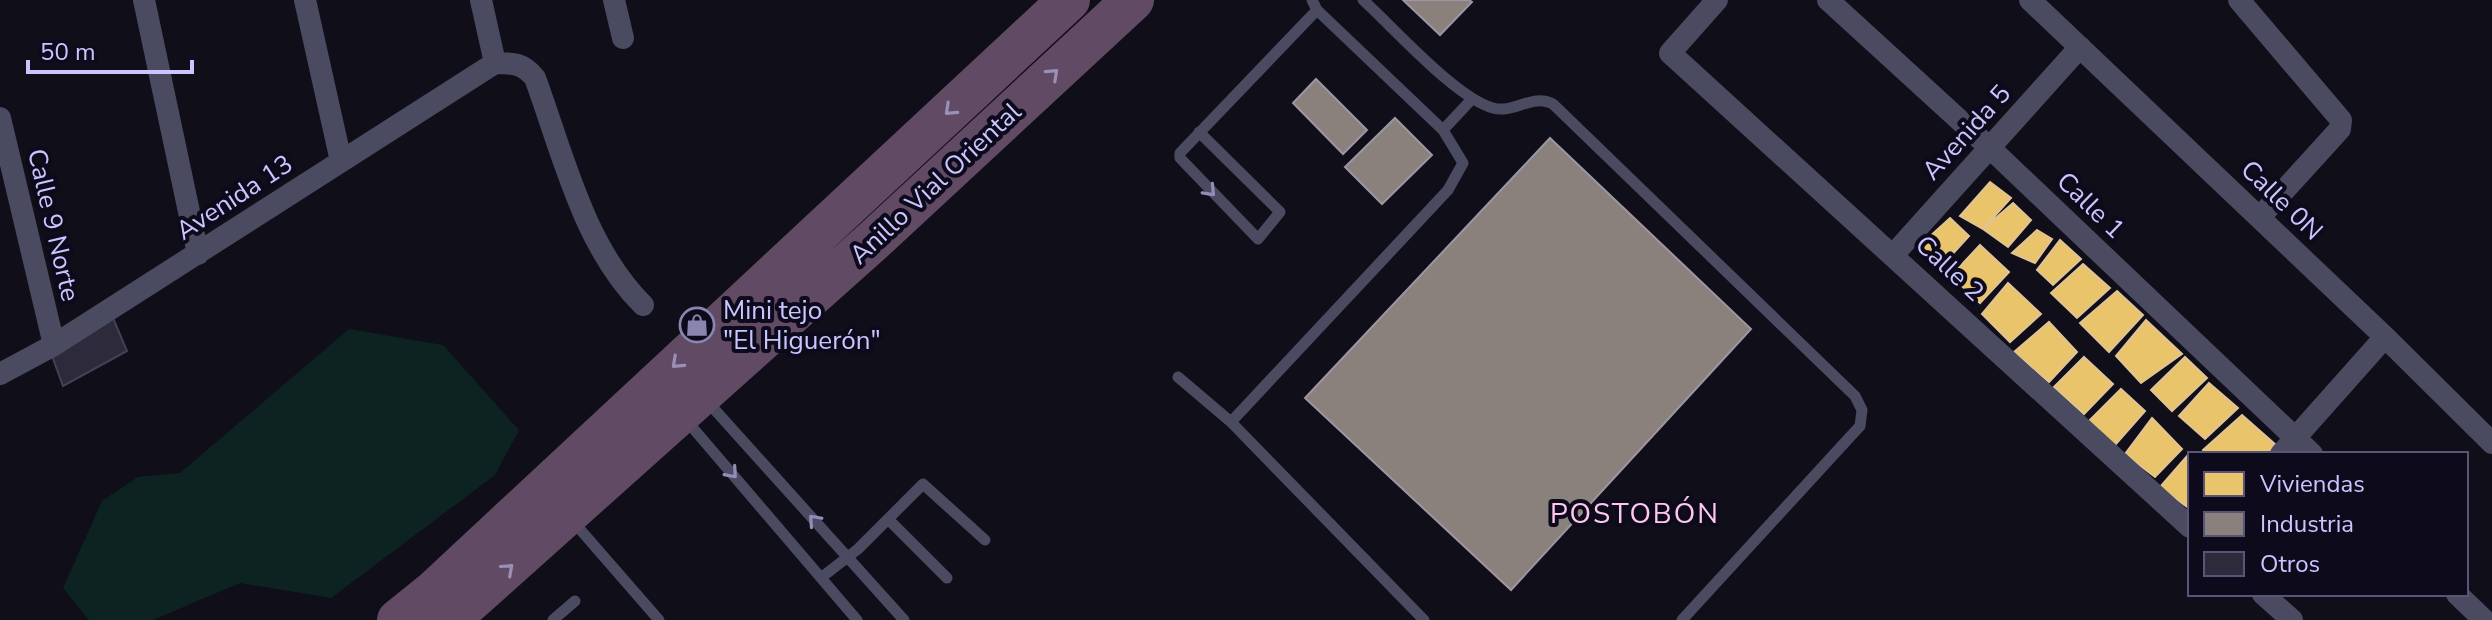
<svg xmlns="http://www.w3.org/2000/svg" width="2492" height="620" font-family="'Nunito Sans',sans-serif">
	<rect width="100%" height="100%" fill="#100e18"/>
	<path fill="#0d2322" d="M349,329L443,345L519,430L495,475L331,598L240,583L153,620H89L63,588L102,501L138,477L180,473Z"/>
	<path fill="#e9c46a" stroke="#e0c497" stroke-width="2" d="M1990,182L2011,198L1983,229L1960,216Z
		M2013,203L2031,220L2008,247L1983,229Z
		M1950,218L1969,236L1938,270L1916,249Z
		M2037,230L2052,239L2035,263L2012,253Z
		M2060,240L2081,259L2053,285L2037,270Z
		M1980,245L2009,272L1980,303L1951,276Z
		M2083,264L2110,288L2077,318L2051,293Z
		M2008,283L2041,314L2010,342L1982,314Z
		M2117,291L2143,315L2109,352L2080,323Z
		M2146,320L2182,354L2141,383L2116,356Z
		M2049,322L2077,352L2049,382L2014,352Z
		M2084,357L2113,384L2084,414L2054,387Z
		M2185,357L2207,378L2172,411L2151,390Z
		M2209,383L2238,408L2205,439L2179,416Z
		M2121,389L2145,411L2115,445L2089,421Z
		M2242,415L2275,444L2267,454H2207L2203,450Z
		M2152,418L2182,449L2155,477L2125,454Z
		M2188,455L2190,457V509L2160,487Z"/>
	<path fill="#8a817c" stroke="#9d95a3" stroke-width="2" d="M1403,0H1469L1472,2L1440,35Z
		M1316,79L1367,130L1343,154L1293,103Z
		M1395,118L1432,155L1382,204L1345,167Z
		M1550,138L1751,329L1511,590L1305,398Z"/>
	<path fill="#2d2b3b" stroke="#434057" stroke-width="2" d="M113,318L127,351L63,386L52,356Z"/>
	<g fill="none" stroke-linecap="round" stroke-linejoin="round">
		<path stroke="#4a4a61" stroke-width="11" d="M1363,0C1394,28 1456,98 1493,108C1513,114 1533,93 1553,104L1855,396L1862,410L1860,426L1682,620
			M1443,130L1471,100
			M1199,132L1280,212L1258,239L1180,158V153L1317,10
			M1178,377L1231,422L1424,620
			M706,400L904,620
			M686,420L857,620
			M1231,422L1448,190L1463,163L1443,130L1317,10L1312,0
			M571,519L659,620
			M888,519L947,578
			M822,577L858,549L923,484L985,540
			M553,620L575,601"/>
		<path stroke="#4a4a61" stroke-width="22" d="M144,0L198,254
			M305,0L341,161
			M481,0L495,63
			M614,0L623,38
			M1717,0L1670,53L2190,527
			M1828,0L1990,148L2312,454
			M2030,0L2385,337L2492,443
			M2239,0L2341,120L2340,129L2260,217
			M495,63C513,63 523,63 535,78C563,154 584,247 643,305
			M0,118L54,345
			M1894,254L2080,47
			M0,374L54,345L495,63
			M2281,454L2385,337
			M2263,594L2292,620
			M2457,594L2484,620"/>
		<path stroke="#614a63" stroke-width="42" d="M398,620L434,591L1069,0
			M449,620L874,240L1133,0"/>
	</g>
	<defs><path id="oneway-chevron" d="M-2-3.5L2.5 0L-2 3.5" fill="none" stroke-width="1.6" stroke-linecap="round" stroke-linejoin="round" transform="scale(2)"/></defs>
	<g stroke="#9b8eb9">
		<use href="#oneway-chevron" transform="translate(1053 74) rotate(-43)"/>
		<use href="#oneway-chevron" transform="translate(950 110) rotate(137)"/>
		<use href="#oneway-chevron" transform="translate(677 363) rotate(137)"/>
		<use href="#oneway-chevron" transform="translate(508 569) rotate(-42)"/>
	</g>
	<g stroke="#908eb8">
		<use href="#oneway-chevron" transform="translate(1210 191) rotate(47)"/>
		<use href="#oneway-chevron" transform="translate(732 473) rotate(49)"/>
		<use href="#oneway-chevron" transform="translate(814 520) rotate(-132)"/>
	</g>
	<defs>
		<g id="shop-ring" transform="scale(1.8)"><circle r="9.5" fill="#0d0a1c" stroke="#8985ae" stroke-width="1.5"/><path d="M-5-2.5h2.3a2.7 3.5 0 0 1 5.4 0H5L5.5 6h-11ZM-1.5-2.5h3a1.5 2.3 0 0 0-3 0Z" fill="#8985ae"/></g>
	</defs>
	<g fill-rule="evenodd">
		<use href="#shop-ring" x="697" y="325"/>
	</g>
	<g text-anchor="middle" stroke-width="8" stroke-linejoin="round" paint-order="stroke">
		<g font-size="26" fill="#cac5ff" stroke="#0d0a1c">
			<text transform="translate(1966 132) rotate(-48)" y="9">Avenida 5</text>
			<text transform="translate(935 183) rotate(-43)" y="9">Anillo Vial Oriental</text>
			<text transform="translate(234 197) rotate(-33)" y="9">Avenida 13</text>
			<text transform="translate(2282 200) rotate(44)" y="9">Calle 0N</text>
			<text transform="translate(2091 205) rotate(44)" y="9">Calle 1</text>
			<text transform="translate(54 225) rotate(77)" y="9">Calle 9 Norte</text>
			<text transform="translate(1950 268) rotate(43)" y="9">Calle 2</text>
		</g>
		<g font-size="26" fill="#cac5ff" stroke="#0d0a1c" text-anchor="start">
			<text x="723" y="319">Mini tejo<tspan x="723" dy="30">"El Higuerón"</tspan></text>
		</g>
		<g font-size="28" letter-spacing="2" fill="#ffc7ec" stroke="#0d0a1c">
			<text x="1635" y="523">POSTOBÓN</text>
		</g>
	</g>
	<rect x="2188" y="452" width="280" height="144" fill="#0d0a1c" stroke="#595577" stroke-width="2"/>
	<rect x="2204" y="472" width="40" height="24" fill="#e9c46a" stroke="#595577" stroke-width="2"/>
	<text x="2260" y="492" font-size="24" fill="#cac5ff">Viviendas</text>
	<rect x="2204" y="512" width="40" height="24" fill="#8a817c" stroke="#595577" stroke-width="2"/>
	<text x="2260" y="532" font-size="24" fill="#cac5ff">Industria</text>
	<rect x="2204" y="552" width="40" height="24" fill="#2d2b3b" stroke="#595577" stroke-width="2"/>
	<text x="2260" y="572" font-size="24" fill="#cac5ff">Otros</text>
	<path d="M28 60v12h164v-12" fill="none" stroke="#cac5ff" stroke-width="4"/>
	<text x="40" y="60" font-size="24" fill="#cac5ff" stroke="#0d0a1c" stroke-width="6" paint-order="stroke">50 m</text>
</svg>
